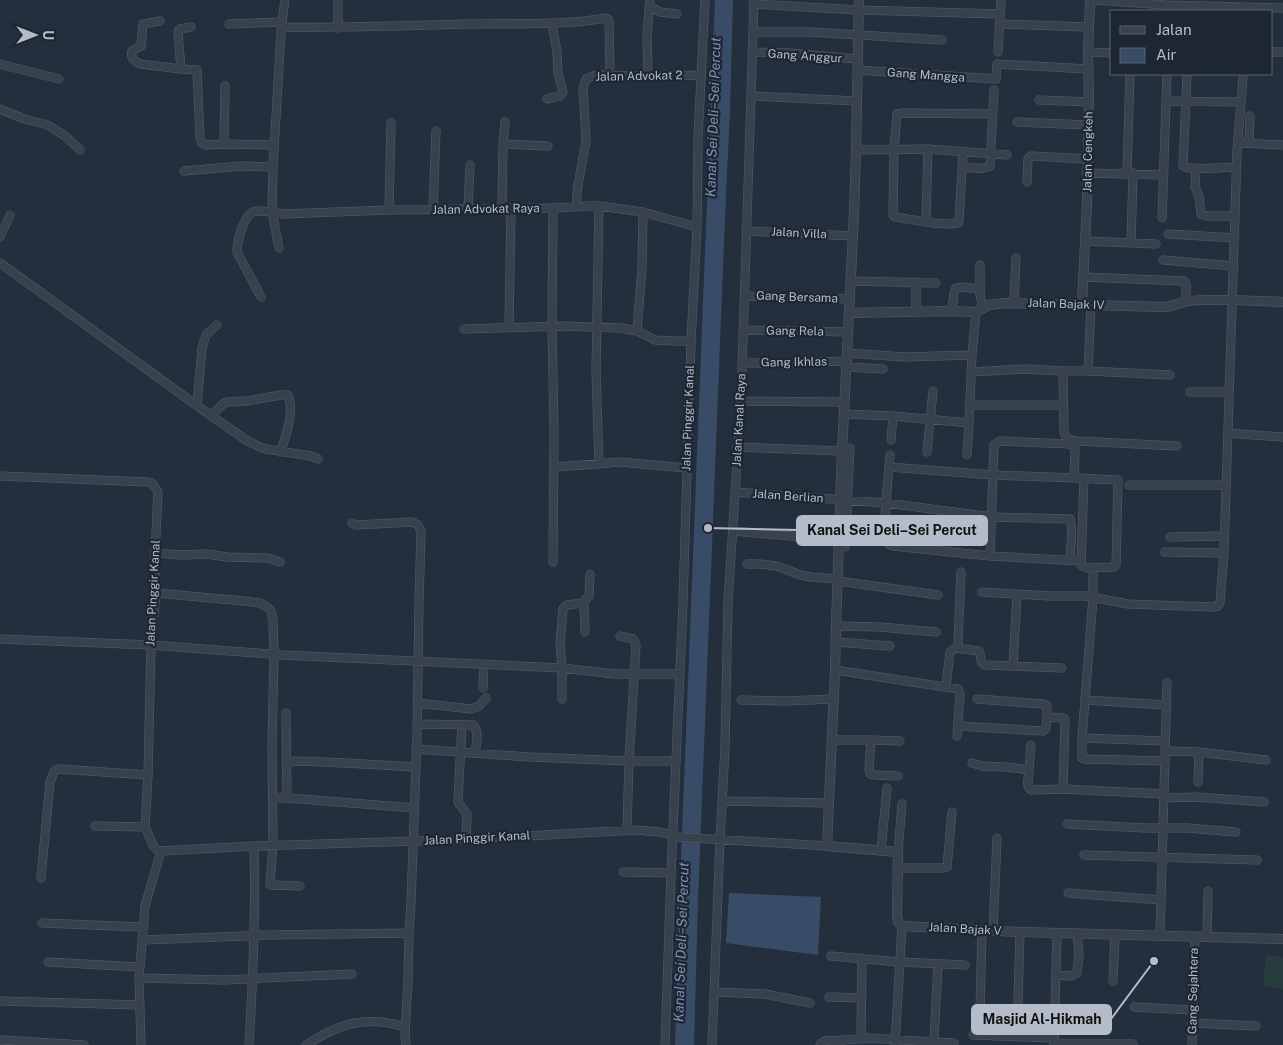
<svg xmlns="http://www.w3.org/2000/svg" width="1283" height="1045" font-family="'Public Sans',sans-serif">
	<rect width="100%" height="100%" fill="#242f3e"/>
	<path fill="#263c3f" d="M1266,955L1283,957V989L1263,986Z"/>
	<path fill="#394c67" d="M715,0H733L730,110L725,217L698,899L694,1045H675L680,884Z
		M729,893L821,897L818,955L726,943Z"/>
	<g fill="none" stroke-linecap="round" stroke-linejoin="round">
		<g stroke="#565f6c" stroke-width="9">
			<path id="minor" d="M285,0L282,22L280,49L273,167L272,212L282,214L389,210L553,208L586,206H599L643,212L697,227
				M338,0V28
				M1096,0L1166,5L1283,8
				M753,4L858,10L1000,14
				M649,6L660,12L677,14
				M160,21L143,24L141,46L132,51C130,57 134,61 140,64L181,69
				M229,24L282,22
				M999,24L1088,27
				M191,27L179,29L178,32L181,69L197,70L200,138L202,143L206,145L224,144L274,145
				M281,27C344,28 406,26 469,24C515,23 560,26 606,18L608,19L609,22L610,75
				M753,32H809L942,40
				M753,52L789,53L857,59
				M998,52L1001,0
				M1088,52L1112,53
				M1272,52H1283
				M0,64L59,79
				M857,70L996,79L997,64L1088,69
				M1187,74L1183,166C1193,171 1224,167 1237,167
				M648,75L647,34L650,0
				M751,96L857,101
				M547,99L560,96L563,92L558,73L557,52L552,24
				M1039,100L1089,102
				M1166,101L1241,102
				M0,109L24,119L48,125L65,136L80,150
				M1017,122L1088,125
				M1238,143L1283,145
				M1249,143L1250,116
				M224,144L225,86
				M503,144L548,146
				M856,150L928,149L1007,155
				M963,152L959,221L958,223C945,227 910,219 895,217L893,215L894,149L897,114L903,113L993,114
				M962,167C971,168 982,170 990,166L994,90
				M1196,168L1195,187L1199,196L1201,214L1207,216H1236
				M184,171L242,166L273,167
				M1087,173L1164,175
				M1127,173L1130,74
				M1027,182L1028,159L1031,156L1087,159
				M576,206L578,185L586,141L583,89L586,79C597,72 614,76 627,76C652,76 677,75 701,75
				M599,206L596,370L599,464
				M553,208L552,326L554,432L553,562
				M468,209L470,165
				M502,209L503,144L505,122
				M389,210L391,123
				M433,210L436,131
				M1162,218L1167,74
				M926,221L928,149
				M746,231L853,236
				M1168,234L1235,238
				M0,237L10,215
				M1085,241L1156,244
				M1131,243L1133,173
				M1163,260L1234,266
				M0,263L203,410L246,440L260,447L266,449L311,456L318,459
				M980,265V295L983,307
				M1083,277L1184,281L1186,284V302
				M850,281L936,283
				M744,296L849,299
				M261,297L237,252C237,242 243,219 251,213C256,209 266,212 272,212L279,248
				M1014,302L1016,258
				M1091,305L1088,371H1063L1064,432C1066,439 1070,440 1077,441L1177,446
				M916,311V282
				M952,311L954,293L956,288L962,287L980,289
				M509,328L511,208
				M464,329L563,326L621,328L637,331L655,340L674,341H691
				M743,330L848,332
				M637,331L642,267L643,212
				M847,353L904,357L972,355
				M742,363H800L817,362L847,361
				M847,367L883,369
				M1088,371L1170,375
				M972,372L1024,369L1063,371
				M1190,392H1229
				M741,401L845,402
				M969,405H1063
				M197,406L202,348L206,335L217,325
				M844,414L893,416
				M211,416L224,403L227,402L247,401L281,395H288C295,411 286,437 280,452
				M1227,433L1283,437
				M891,440L893,416L969,423L972,355L976,312
				M737,447L842,451
				M927,452L933,391
				M890,455C889,472 881,532 888,544L893,546L990,556
				M967,455L969,423
				M554,467L583,465L620,462L686,468
				M889,467L993,475L1074,478
				M0,476L148,482L152,483L158,492L155,553L156,593L151,645L148,775L145,827L153,845L156,849L161,851L254,846L453,840L635,830L660,832L678,837L827,846
				M1129,485H1226
				M735,492L886,503L992,517L1070,519C1074,531 1070,547 1070,560
				M352,523L356,525L412,522L418,525L421,531L419,603L417,736L411,903L409,933L408,981L405,1035L406,1045
				M733,531L839,540
				M1170,537L1224,536
				M845,547L850,448
				M1165,552L1224,553
				M155,553L183,555L207,554L227,557L268,558L280,562
				M1081,561L990,556L994,445L1000,441L1070,444L1073,446L1075,450L1074,478L1117,480H1118L1116,565L1114,567L1086,568L1081,565L1084,478
				M747,564H760L777,566L800,575L811,577L838,579
				M1093,570V598L1082,738V758L1085,759L1165,761
				M838,581L938,595
				M982,592L1049,596H1085L1128,604L1213,607L1218,606L1220,602L1224,553L1237,151L1243,78
				M156,593L244,601L260,603L267,607L271,611L273,620L274,654L272,744L273,845L270,885L300,886
				M584,602L585,632
				M836,626L880,627L936,632
				M620,636L633,639L636,645L629,761L627,830
				M0,639L151,645L283,655L562,668L614,674H679
				M836,642L890,646
				M955,648L979,651C982,656 978,663 986,665L1062,668
				M1013,666L1017,595
				M835,670L958,689L960,694L957,736
				M946,686L950,652L957,647L958,643L961,572
				M483,688L484,664
				M562,699V668L560,643L563,609L567,605L583,603L589,596L590,574
				M977,699L1044,704L1047,706V717L1064,718L1065,720L1063,789
				M741,700L785,701L834,699
				M1085,700L1167,705
				M418,703L471,709L479,706L486,698
				M286,713L287,798
				M418,724L473,725C480,732 476,744 475,753
				M462,725L458,801L459,804L467,814L466,840
				M958,726L1043,731L1046,728L1047,717
				M1082,738L1165,741
				M832,740H871L869,769L870,774L874,775L898,776
				M871,740L900,741
				M416,749L529,757L629,761H676
				M1166,751L1199,752L1266,760
				M286,761C329,761 372,765 415,767
				M972,763L982,766L1006,767L1029,770C1029,777 1025,785 1031,790L1063,789L1164,794
				M1029,770L1031,745
				M1198,782L1199,752
				M273,798H287L415,808
				M1164,798L1197,797L1264,802
				M722,801L829,803
				M1067,824L1145,828H1187L1236,832
				M95,826L145,827
				M881,850L887,788
				M898,852L902,804
				M1084,855L1257,860
				M898,868H943L947,867L952,812
				M623,872L671,873
				M41,878L50,782L55,770L59,769L148,775
				M1068,893L1161,900
				M42,923L144,927
				M993,931L997,838
				M1160,936L1167,683
				M1207,936L1208,891
				M143,940L268,935L409,933
				M831,956L899,962L965,965
				M48,962L140,967
				M1056,975L1071,976L1077,973L1079,954L1077,933
				M139,978L224,980L352,974
				M1113,981L1115,934
				M714,992L765,994L810,1003
				M829,997L862,998
				M0,1001L140,1005
				M1134,1007L1192,1010
				M980,1009L982,931
				M1192,1023L1256,1026
				M973,1035L1054,1038
				M1017,1037L1020,932
				M861,1039L862,958
				M0,1040L84,1045
				M831,1041L868,1038L934,1042L938,964
				M934,1042L954,1043
				M1054,1044H1133
				M141,1045L139,978L145,906L161,851
				M249,1045C253,979 256,912 254,846
				M306,1045C340,1023 367,1015 405,1027
				M665,1045L671,873L683,602L691,341L697,227L698,138L705,0
				M712,1045L720,840L725,748L728,602L741,401L751,96L754,0
				M820,1045C826,1037 833,1041 840,1045
				M895,1045L902,926
				M1054,1045L1057,933
				M1192,1045L1195,936"/>
		</g>
		<g stroke="#565f6c" stroke-width="10">
			<path id="tertiary" d="M859,0L856,150L854,215L842,451L836,626L835,670L827,846L898,852L897,916L898,922L902,926L1020,932L1283,939
				M1082,304L1087,204L1089,102L1088,52L1090,0
				M849,313L952,311L976,312L989,305L1004,303L1166,307C1174,306 1181,302 1189,301C1220,298 1252,301 1283,302"/>
		</g>
		<use href="#minor" stroke="#38414e" stroke-width="8"/>
		<use href="#tertiary" stroke="#38414e" stroke-width="9"/>
	</g>
	<g text-anchor="middle" stroke-width="4.5" stroke-linejoin="round" paint-order="stroke">
		<g font-size="12" fill="#b4bcc9" stroke="#1d2633">
			<text transform="translate(805 56) rotate(4)" y="4">Gang Anggur</text>
			<text transform="translate(926 75) rotate(4)" y="4">Gang Mangga</text>
			<text transform="translate(639 76) rotate(-1)" y="4">Jalan Advokat 2</text>
			<text transform="translate(1088 152) rotate(-89)" y="4">Jalan Cengkeh</text>
			<text transform="translate(486 209) rotate(-1)" y="4">Jalan Advokat Raya</text>
			<text transform="translate(799 233) rotate(3)" y="4">Jalan Villa</text>
			<text transform="translate(797 297) rotate(2)" y="4">Gang Bersama</text>
			<text transform="translate(1066 304) rotate(2)" y="4">Jalan Bajak IV</text>
			<text transform="translate(795 331) rotate(1)" y="4">Gang Rela</text>
			<text transform="translate(794 362) rotate(-1)" y="4">Gang Ikhlas</text>
			<text transform="translate(688 418) rotate(-88)" y="4">Jalan Pinggir Kanal</text>
			<text transform="translate(739 420) rotate(-87)" y="4">Jalan Kanal Raya</text>
			<text transform="translate(788 496) rotate(4)" y="4">Jalan Berlian</text>
			<text transform="translate(153 593) rotate(-87)" y="4">Jalan Pinggir Kanal</text>
			<text transform="translate(477 838) rotate(-3)" y="4">Jalan Pinggir Kanal</text>
			<text transform="translate(965 929) rotate(3)" y="4">Jalan Bajak V</text>
			<text transform="translate(1193 991) rotate(-89)" y="4">Gang Sejahtera</text>
		</g>
		<g font-size="14" font-style="italic" fill="#7c92b1" stroke="#1d2633">
			<text transform="translate(713 117) rotate(-88)" y="5">Kanal Sei Deli–Sei Percut</text>
			<text transform="translate(681 942) rotate(-88)" y="5">Kanal Sei Deli–Sei Percut</text>
		</g>
	</g>
	<path fill="none" stroke="#b4bcc9" stroke-width="2" d="M708 528L797 530M1154 961L1111 1019"/>
	<g fill="#b4bcc9" stroke="#1d2633" stroke-width="2">
		<circle cx="708" cy="528" r="5"/>
		<circle cx="1154" cy="961" r="5"/>
	</g>
	<g fill="#b4bcc9" stroke="#b4bcc9" stroke-width="2">
		<rect x="797" y="516" width="190" height="29" rx="5"/>
		<rect x="972" y="1005" width="139" height="29" rx="5"/>
	</g>
	<g font-size="14" text-anchor="middle" font-weight="bold" fill="#111">
		<text x="892" y="535">Kanal Sei Deli–Sei Percut</text>
		<text x="1042" y="1024">Masjid Al-Hikmah</text>
	</g>
	<rect x="1110" y="10" width="162" height="65" fill="#1d2633" stroke="#59626f"/>
	<rect x="1120" y="26" width="25" height="8" fill="#38414e" stroke="#59626f"/>
	<text x="1156" y="35" font-size="15" fill="#b4bcc9">Jalan</text>
	<rect x="1120" y="48" width="25" height="15" fill="#394c67" stroke="#59626f"/>
	<text x="1156" y="60" font-size="15" fill="#b4bcc9">Air</text>
	<g transform="translate(35 35) rotate(90)" stroke="#1d2633" stroke-width="4" paint-order="stroke">
	<path d="M0-4L9 19L0 12L-9 19Z" fill="#b4bcc9"/>
	<text y="-8" font-size="14" font-weight="bold" text-anchor="middle" fill="#b4bcc9">U</text>
	</g>
</svg>
